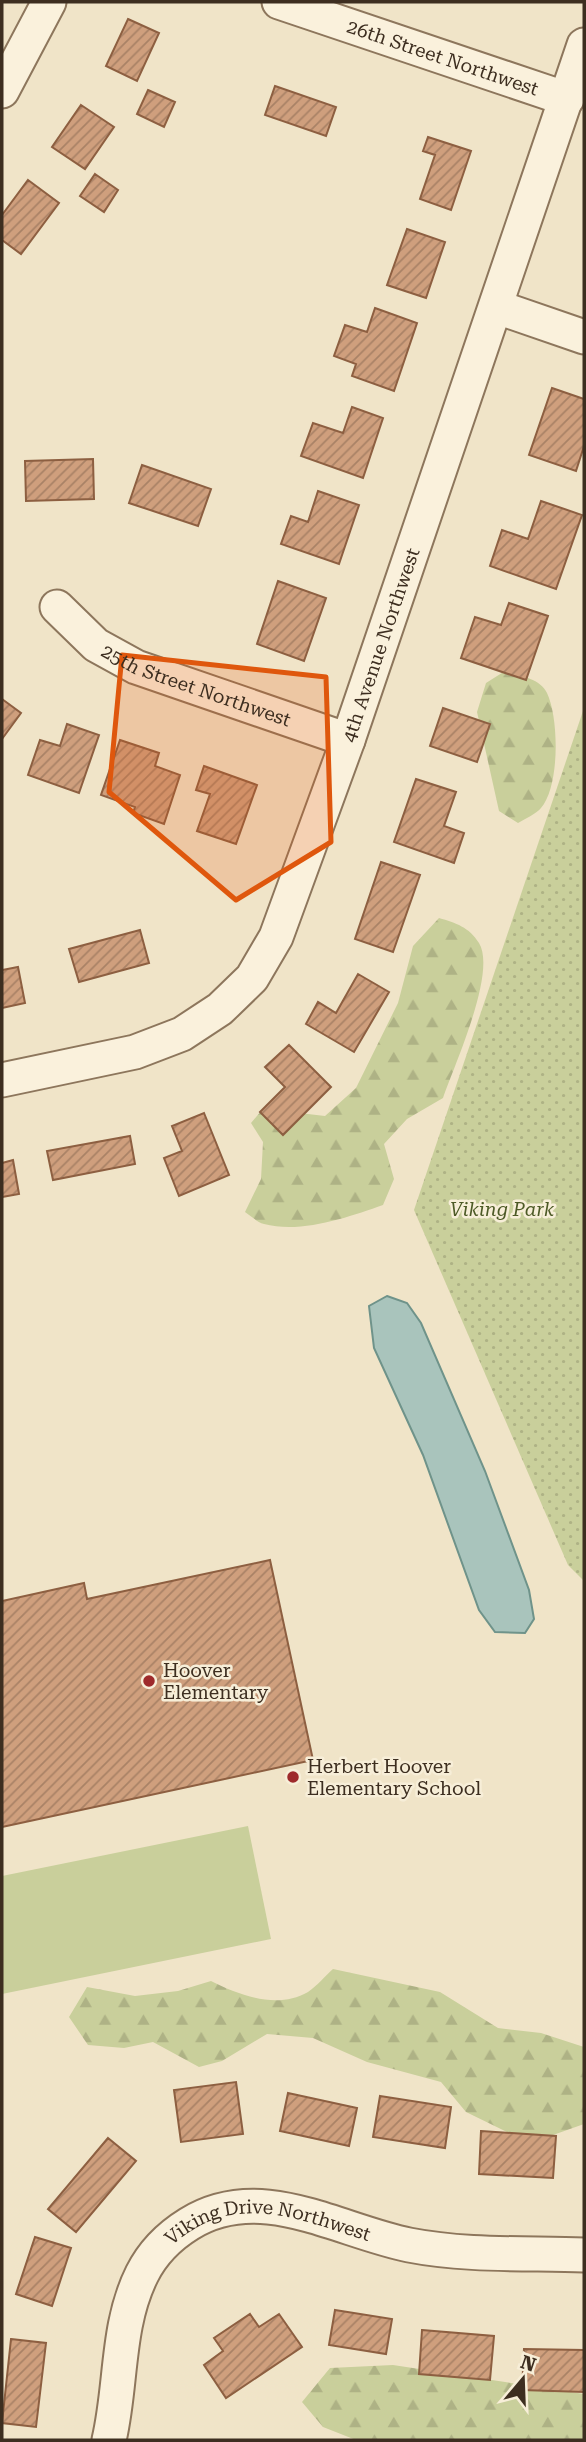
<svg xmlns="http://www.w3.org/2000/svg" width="586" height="2442" font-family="'Roboto Serif',serif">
	<defs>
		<pattern id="forest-firs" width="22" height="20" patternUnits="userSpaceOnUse" patternTransform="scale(1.75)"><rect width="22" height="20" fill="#c9cf9b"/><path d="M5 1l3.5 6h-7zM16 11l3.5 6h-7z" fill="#aeb285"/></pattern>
		<pattern id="park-dots" width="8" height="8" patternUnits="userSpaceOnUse" patternTransform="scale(1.75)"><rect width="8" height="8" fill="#c9cf9b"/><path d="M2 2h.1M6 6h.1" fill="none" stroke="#aeb285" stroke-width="1.8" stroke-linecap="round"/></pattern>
		<pattern id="building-hatch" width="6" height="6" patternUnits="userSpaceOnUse" patternTransform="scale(1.75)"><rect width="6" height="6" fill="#cf9f7d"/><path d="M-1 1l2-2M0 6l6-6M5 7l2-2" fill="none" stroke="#a98266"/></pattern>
	</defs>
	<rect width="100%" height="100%" fill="#f0e4c8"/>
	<path fill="#c9cf9b" d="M248,1826L271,1939L2,1994V1876Z"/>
	<path fill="url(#forest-firs)" d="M505,671C519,676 540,678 547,693C559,718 560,786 541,808C536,814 525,819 518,823L499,811L477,712L486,683Z
		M439,918C456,923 469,927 479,943C497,972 454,1066 443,1098L407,1119L384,1144L394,1179L383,1205C349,1217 301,1234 264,1224C257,1222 251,1216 245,1212L261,1179L263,1142L251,1123L267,1104L291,1112L325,1116L356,1088L398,1003L413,946Z
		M333,1969L440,1992L498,2028L541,2033L584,2047V2124L553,2135L509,2133L466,2112L441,2082L367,2062L313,2038L267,2034L222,2061L199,2067L153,2042L124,2048L88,2045L69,2017L87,1987L135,1996L178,1991L211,1981C239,1995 277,2010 308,1992C317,1986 325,1976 333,1969Z
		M393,2365L584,2394V2440H356L323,2427L302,2402L330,2368Z"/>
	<path fill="url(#park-dots)" d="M584,708V1581L568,1565L414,1210Z"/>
	<path fill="#a9c4bc" stroke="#6f938a" stroke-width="2" d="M387,1296L407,1303L421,1323L485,1471L529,1590L534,1619L525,1633L495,1632L479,1610L423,1455L374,1348L369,1306Z"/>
	<path fill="url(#building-hatch)" stroke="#8d5f41" stroke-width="2" d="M128,19L159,33L137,81L106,66Z
		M275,86L336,107L326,136L265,115Z
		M148,90L175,102L164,127L137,114Z
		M81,105L114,127L85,169L52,147Z
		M428,137L471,151L451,210L420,199L435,155L423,151Z
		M95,174L118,190L104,212L80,196Z
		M28,180L59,203L21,254L2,240V215Z
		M407,229L445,242L426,298L387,285Z
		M375,308L417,323L394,391L352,376L356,364L334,356L345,325L367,332Z
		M552,388L584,399V446L576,471L529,455Z
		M352,407L383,418L363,478L301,456L313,423L343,433Z
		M93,459L94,499L26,501L25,461Z
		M142,465L211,489L198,526L129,503Z
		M318,491L359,505L339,564L281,544L291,516L308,522Z
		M541,501L582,515L556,589L490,566L502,530L528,539Z
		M278,581L326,598L304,661L257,644Z
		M509,603L548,616L526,680L461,658L475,617L501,625Z
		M2,699L21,713L2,739Z
		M443,708L490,724L477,762L430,746Z
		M67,724L99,735L79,793L28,775L40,740L60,746Z
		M120,740L159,753L155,766L180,775L164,824L133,813L135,807L101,795Z
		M204,766L257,785L236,844L197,831L210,794L196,790Z
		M416,779L456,792L444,826L464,833L454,863L394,842Z
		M381,862L420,875L393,952L355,939Z
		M140,930L149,963L79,982L69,949Z
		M18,967L25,1003L2,1008V970Z
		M358,974L389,992L354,1052L306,1024L318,1002L336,1013Z
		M289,1045L331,1087L283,1135L260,1112L285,1087L265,1067Z
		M204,1113L229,1175L179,1196L164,1158L182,1151L172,1126Z
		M130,1136L135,1164L53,1180L47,1151Z
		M13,1160L19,1194L2,1197V1163Z
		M270,1560L313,1760L2,1827V1601L84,1583L87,1599Z
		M236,2082L243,2134L181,2142L174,2090Z
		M288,2093L357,2108L349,2146L280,2131Z
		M380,2096L451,2107L445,2148L373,2137Z
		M481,2131L556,2136L553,2178L479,2174Z
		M108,2138L136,2161L76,2232L48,2209Z
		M35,2237L71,2248L52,2306L16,2294Z
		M335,2310L392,2319L386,2354L329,2345Z
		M250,2314L259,2327L279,2314L302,2347L226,2398L204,2365L223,2351L214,2338Z
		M422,2330L494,2336L490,2380L419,2374Z
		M11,2339L46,2343L36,2427L2,2423Z
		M524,2349L584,2350V2392L522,2390Z"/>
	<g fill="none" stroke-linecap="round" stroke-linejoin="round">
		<g stroke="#8d765c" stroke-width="37">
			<g id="street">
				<path id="s1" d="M279,2L567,99"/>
				<path d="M2,91L49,2"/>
				<path d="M497,307L584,337"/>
				<path id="s2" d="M57,607L96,645L136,667L348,740"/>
				<path id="s3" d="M2,1080L135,1052L182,1034L220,1009L252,978L276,937L348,740L584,45"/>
				<path id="s4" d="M109,2440C122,2385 116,2326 142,2274C153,2252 168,2237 189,2224C260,2180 336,2230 409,2245C465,2256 527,2253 584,2255"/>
			</g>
		</g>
		<use href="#street" stroke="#faf1dc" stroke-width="33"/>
	</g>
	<path fill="#df570d" fill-opacity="0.2" stroke="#df570d" stroke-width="5" stroke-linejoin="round" d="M122,655L326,677L331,842L236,900L109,792Z"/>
	<g fill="#9e2a2b" stroke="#f7eed8" stroke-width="2.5">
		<circle cx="149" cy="1681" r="7"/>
		<circle cx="293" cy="1777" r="7"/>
	</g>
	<g text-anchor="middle" stroke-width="5" stroke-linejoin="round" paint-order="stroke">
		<g font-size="19" fill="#3d2e20" stroke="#f7eed8">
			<text dy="7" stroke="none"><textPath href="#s1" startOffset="173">26th Street Northwest</textPath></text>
			<text dy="7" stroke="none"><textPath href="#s3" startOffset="634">4th Avenue Northwest</textPath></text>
			<text dy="7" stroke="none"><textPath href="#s2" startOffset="163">25th Street Northwest</textPath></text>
			<text dy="7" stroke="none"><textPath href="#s4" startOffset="320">Viking Drive Northwest</textPath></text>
		</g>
		<g font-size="19" font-style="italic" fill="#4d5a26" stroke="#f7eed8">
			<text x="502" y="1216">Viking Park</text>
		</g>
		<g font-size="19" fill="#3d2e20" stroke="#f7eed8" text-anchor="start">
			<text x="163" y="1677">Hoover<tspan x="163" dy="22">Elementary</tspan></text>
			<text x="307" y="1773">Herbert Hoover<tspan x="307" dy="22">Elementary School</tspan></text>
		</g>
	</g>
	<rect width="586" height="2442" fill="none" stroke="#3d2e20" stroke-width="7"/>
	<g transform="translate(523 2379) rotate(19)" stroke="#f7eed8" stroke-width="5" paint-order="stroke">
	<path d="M0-5L12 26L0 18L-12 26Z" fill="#3d2e20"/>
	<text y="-10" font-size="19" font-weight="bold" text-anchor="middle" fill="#3d2e20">N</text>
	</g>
</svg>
